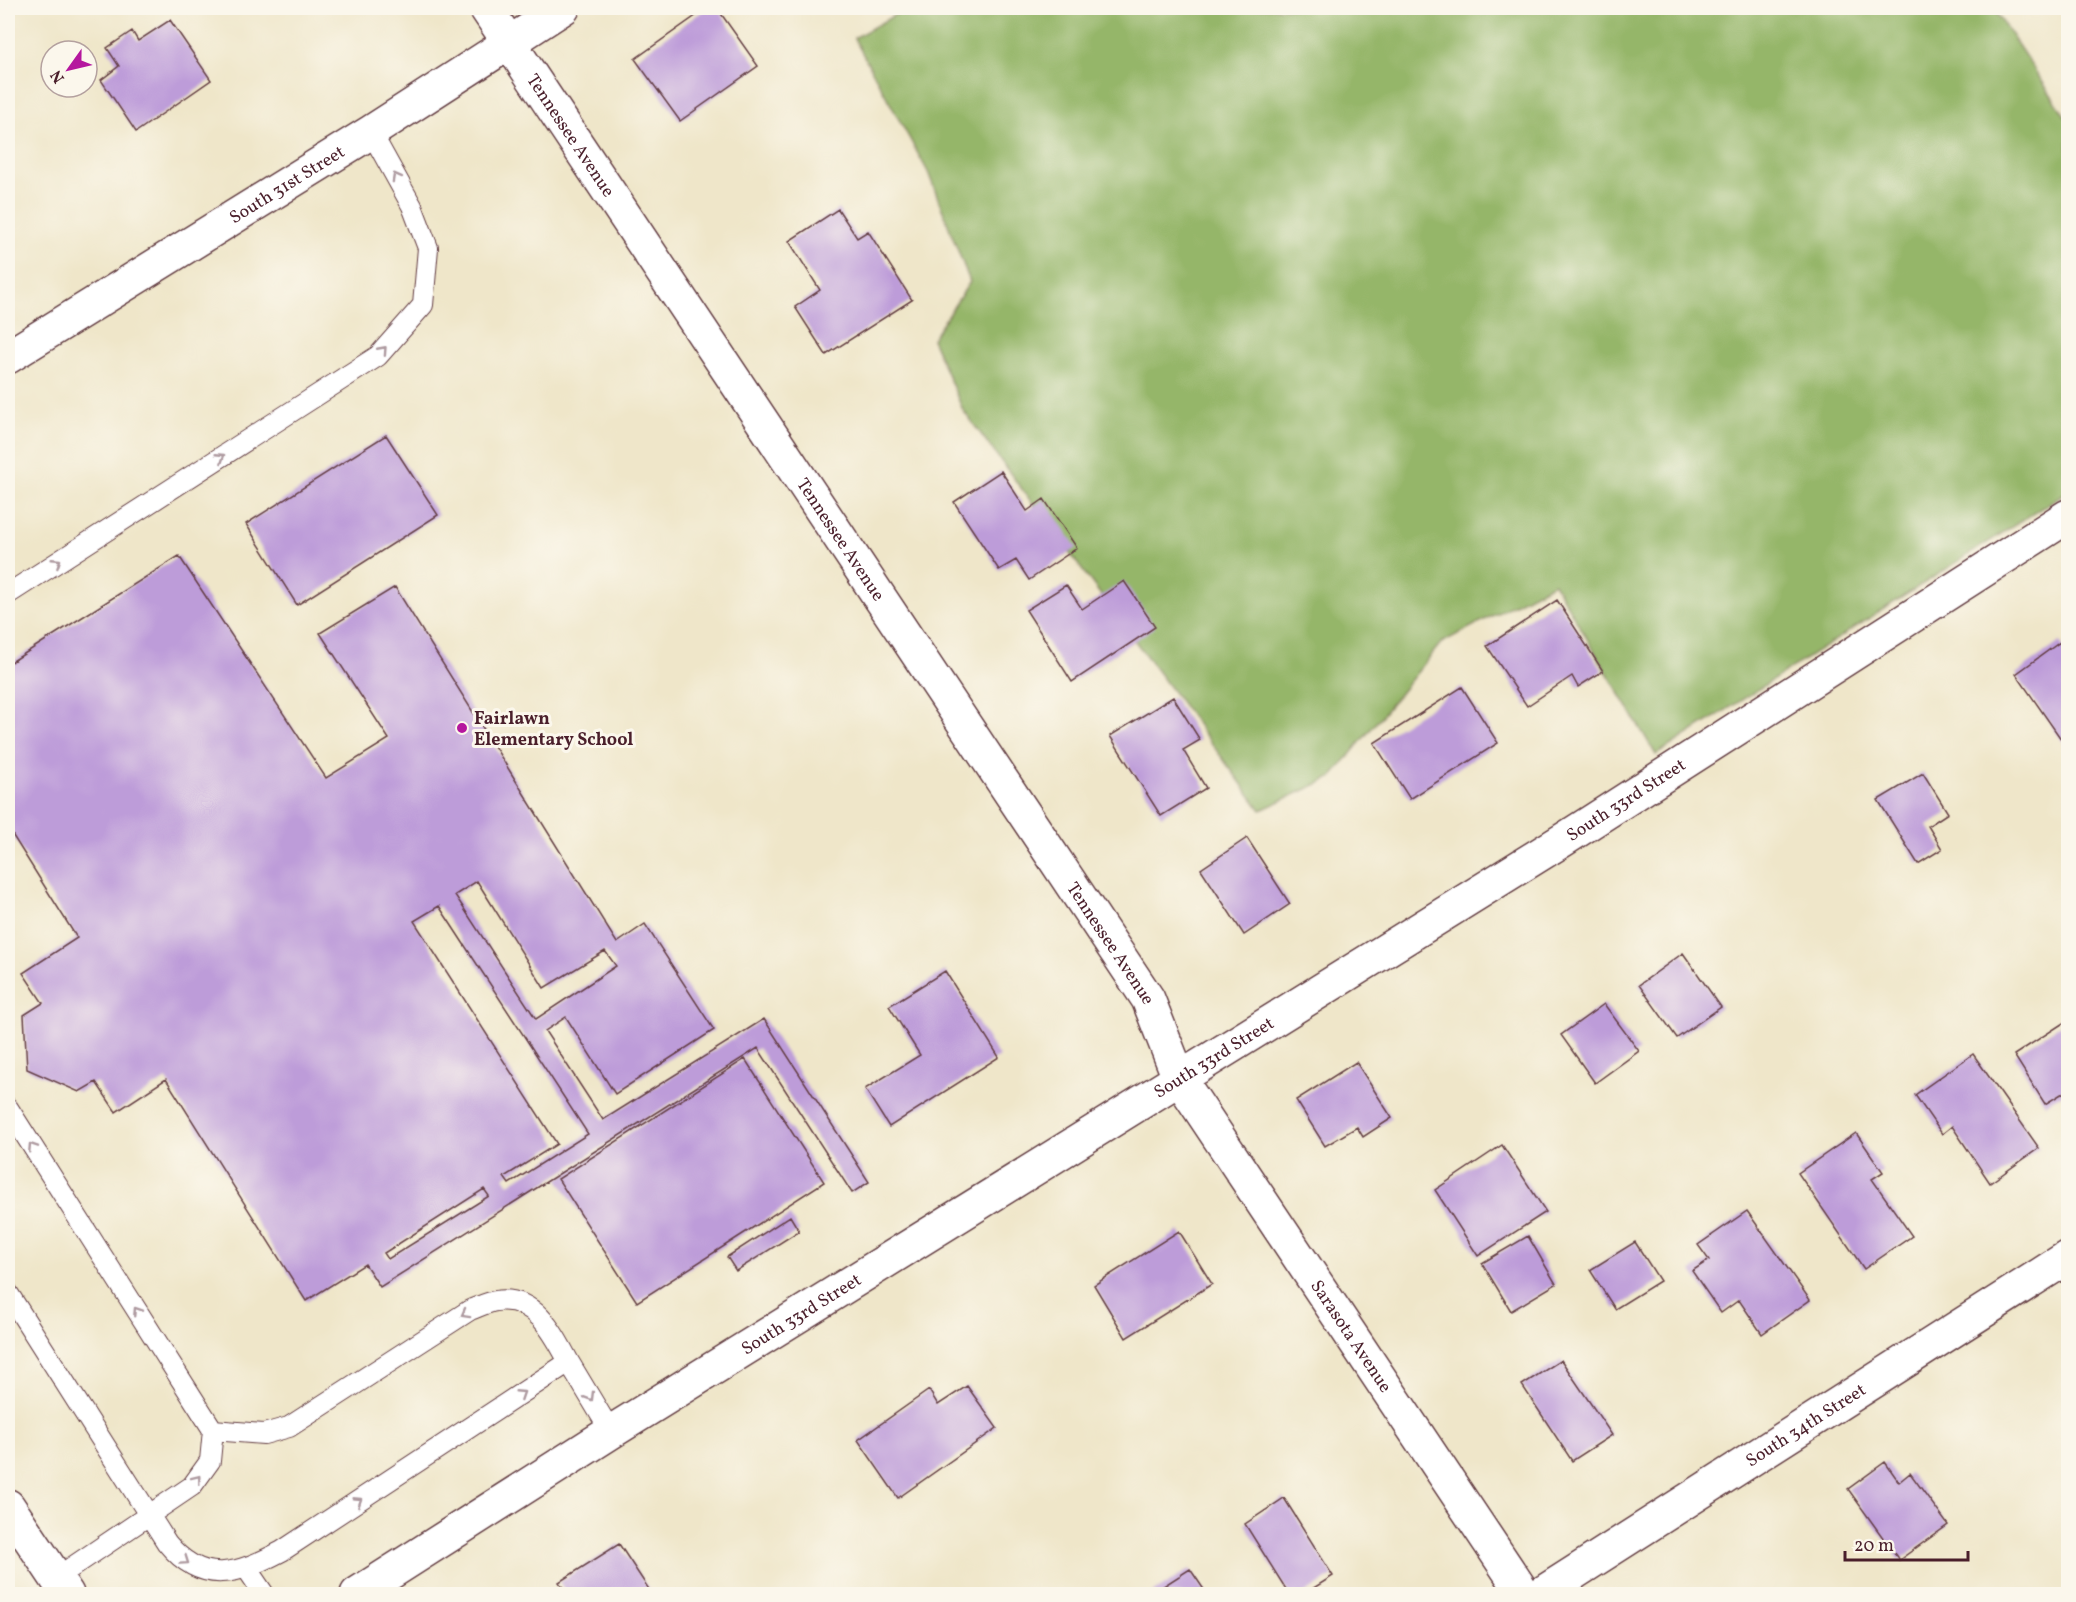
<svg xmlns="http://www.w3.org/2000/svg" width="2076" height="1602" font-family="Vollkorn,serif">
	<rect width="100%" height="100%" fill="#fbf7ec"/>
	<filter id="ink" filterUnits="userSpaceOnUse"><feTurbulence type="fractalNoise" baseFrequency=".0167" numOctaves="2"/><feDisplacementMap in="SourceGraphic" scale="12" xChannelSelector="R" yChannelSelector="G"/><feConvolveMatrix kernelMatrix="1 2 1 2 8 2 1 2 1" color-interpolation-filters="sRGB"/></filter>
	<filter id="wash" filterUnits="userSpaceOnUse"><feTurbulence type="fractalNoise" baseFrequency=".008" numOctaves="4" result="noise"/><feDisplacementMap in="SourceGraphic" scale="24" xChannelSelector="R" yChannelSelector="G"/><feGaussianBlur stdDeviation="1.35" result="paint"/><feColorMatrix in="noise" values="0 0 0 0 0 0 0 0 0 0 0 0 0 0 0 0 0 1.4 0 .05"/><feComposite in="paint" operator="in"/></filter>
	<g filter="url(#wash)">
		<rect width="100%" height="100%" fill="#efe6c9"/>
		<path fill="#95b669" stroke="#706a4a" stroke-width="1.5" d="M907,8H1993L2068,120V491L1656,755L1554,583L1441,643L1331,778L1261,810L963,410L932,339L970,282L928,172L854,38Z"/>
		<g id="blocks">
			<path fill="#bd9cd9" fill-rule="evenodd" d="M707,8H717L758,66L680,121L635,59Z
				M170,20L211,80L136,132L101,80L119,66L107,48L132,31L138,41Z
				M838,209L857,238L868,231L912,300L826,355L795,307L820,290L789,241Z
				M386,435L438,515L297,605L246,524Z
				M1001,471L1027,511L1044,499L1077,548L1029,580L1016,560L999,570L954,502Z
				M179,556L326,778L389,739L320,633L395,587L617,943L645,924L714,1030L615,1094L566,1017L545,1031L603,1120L764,1019L869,1182L852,1193L758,1048L380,1287L365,1264L306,1301L166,1079L116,1112L96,1082L79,1092L27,1069L24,1015L43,1003L23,973L77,938L8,828V664ZM477,881L544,988L605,951L616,966L536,1019L455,895ZM439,906L588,1134L509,1184L504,1177L557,1144L414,921ZM484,1189L489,1196L388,1259L384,1253Z
				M1124,581L1155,627L1072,682L1026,610L1066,585L1082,609Z
				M1557,600L1603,671L1578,687L1572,676L1527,706L1487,646Z
				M2060,642L2068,654V749L2016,674Z
				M1462,687L1498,743L1410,799L1374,743Z
				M1173,697L1200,740L1183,750L1206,788L1161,816L1110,736Z
				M1923,773L1948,813L1928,826L1942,849L1918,864L1878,800Z
				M1247,838L1290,904L1244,935L1201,869Z
				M1683,953L1721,1007L1677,1038L1639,985Z
				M945,971L999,1057L889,1127L865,1089L920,1055L889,1006Z
				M1604,1004L1639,1051L1595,1083L1561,1035Z
				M2068,1020V1090L2045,1104L2014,1055Z
				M1973,1054L2039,1148L1990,1183L1952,1126L1942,1134L1915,1095Z
				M745,1059L824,1182L637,1302L558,1179Z
				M1356,1062L1392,1118L1363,1137L1357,1127L1325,1146L1296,1100Z
				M1856,1133L1883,1172L1872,1179L1912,1236L1864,1269L1798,1173Z
				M1502,1145L1546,1212L1478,1256L1435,1190Z
				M1747,1211L1810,1300L1762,1334L1739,1300L1721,1313L1692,1271L1709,1260L1698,1245Z
				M790,1216L799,1231L736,1271L727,1257Z
				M1179,1231L1212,1284L1126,1338L1094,1285Z
				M1528,1236L1556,1284L1511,1311L1482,1263Z
				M1635,1242L1660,1281L1615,1309L1590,1270Z
				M1561,1360L1612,1435L1572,1461L1522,1385Z
				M967,1386L997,1428L898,1498L858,1440L929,1390L938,1405Z
				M1885,1462L1899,1482L1910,1473L1948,1525L1899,1560L1848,1489Z
				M1284,1498L1333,1576L1304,1594H1289L1245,1524Z
				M619,1544L652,1594H567L559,1582Z
				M1190,1569L1207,1594H1151Z"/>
		</g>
	</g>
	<g filter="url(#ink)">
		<use href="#blocks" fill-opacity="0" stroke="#633d43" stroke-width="1.5"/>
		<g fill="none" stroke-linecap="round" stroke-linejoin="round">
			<g stroke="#633d43" stroke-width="22">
				<path id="service" d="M8,594L378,356L423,305L428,248L412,206L371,132
					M8,1108L213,1430L210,1461L192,1486L56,1578
					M8,1293L167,1543C203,1587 238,1574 282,1551L569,1362C554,1334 535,1295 496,1301C488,1302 478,1307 470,1310L289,1427L264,1434L213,1430
					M569,1362L611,1432
					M247,1569L264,1594"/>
			</g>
			<g stroke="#633d43" stroke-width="36">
				<g id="minor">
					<path id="s1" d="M486,8L1148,999L1179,1078L1524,1594"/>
					<path id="s2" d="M8,357L371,132L563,8"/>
					<path d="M8,1506L67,1594"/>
					<path id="s3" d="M357,1594L611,1432L1563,840L2068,516"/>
					<path id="s4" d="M1541,1594L2068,1257"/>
				</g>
			</g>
			<use href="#service" stroke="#fff" stroke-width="20"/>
			<use href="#minor" stroke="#fff" stroke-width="33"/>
		</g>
		<defs><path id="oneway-chevron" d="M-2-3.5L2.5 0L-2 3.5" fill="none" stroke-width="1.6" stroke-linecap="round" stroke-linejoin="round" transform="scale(1.5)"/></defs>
		<g stroke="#ae9aa0">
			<use href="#oneway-chevron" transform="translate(396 177) rotate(-119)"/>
			<use href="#oneway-chevron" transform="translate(383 350) rotate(-48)"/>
			<use href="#oneway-chevron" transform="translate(221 457) rotate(-33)"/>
			<use href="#oneway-chevron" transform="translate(57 562) rotate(-33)"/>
			<use href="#oneway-chevron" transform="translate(32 1147) rotate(-123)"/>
			<use href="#oneway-chevron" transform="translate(137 1311) rotate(-123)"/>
			<use href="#oneway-chevron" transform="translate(465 1314) rotate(151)"/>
			<use href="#oneway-chevron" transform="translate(521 1394) rotate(-33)"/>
			<use href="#oneway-chevron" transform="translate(590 1397) rotate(59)"/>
			<use href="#oneway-chevron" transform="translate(197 1479) rotate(-52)"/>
			<use href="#oneway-chevron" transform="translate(358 1501) rotate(-33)"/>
			<use href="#oneway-chevron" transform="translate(185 1561) rotate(35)"/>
		</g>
	</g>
	<circle fill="#b5179e" stroke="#fbf7ec" stroke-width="2" cx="462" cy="728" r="6"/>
	<g text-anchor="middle" stroke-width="6" stroke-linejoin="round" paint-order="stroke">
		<g font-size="18" fill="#4a1f2b" stroke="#fbf7ec">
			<text dy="6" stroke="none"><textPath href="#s1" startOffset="153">Tennessee Avenue</textPath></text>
			<text dy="6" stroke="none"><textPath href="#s2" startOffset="328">South 31st Street</textPath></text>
			<text dy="6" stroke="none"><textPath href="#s1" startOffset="639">Tennessee Avenue</textPath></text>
			<text dy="6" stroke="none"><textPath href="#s3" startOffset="1497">South 33rd Street</textPath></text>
			<text dy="6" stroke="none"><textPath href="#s1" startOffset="1125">Tennessee Avenue</textPath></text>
			<text dy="6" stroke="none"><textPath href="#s3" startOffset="1011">South 33rd Street</textPath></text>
			<text dy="6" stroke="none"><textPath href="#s3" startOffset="525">South 33rd Street</textPath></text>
			<text dy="6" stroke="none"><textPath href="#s1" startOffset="1587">Sarasota Avenue</textPath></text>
			<text dy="6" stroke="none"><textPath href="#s4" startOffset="314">South 34th Street</textPath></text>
		</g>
		<g font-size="18" font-weight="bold" fill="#4a1f2b" stroke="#fbf7ec" text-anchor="start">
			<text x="474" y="724">Fairlawn<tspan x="474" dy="21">Elementary School</tspan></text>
		</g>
	</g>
	<rect width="2076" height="1602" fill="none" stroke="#fbf7ec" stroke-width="30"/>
	<g transform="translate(69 69) rotate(236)"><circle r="28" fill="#fbf7ec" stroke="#b4a19f" stroke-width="1.5"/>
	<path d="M0-4.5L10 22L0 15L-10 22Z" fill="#b5179e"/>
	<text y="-9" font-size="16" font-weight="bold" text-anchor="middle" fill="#4a1f2b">N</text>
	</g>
	<path d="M1845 1551v9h123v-9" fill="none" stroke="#4a1f2b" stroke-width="3"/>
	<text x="1854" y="1551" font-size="18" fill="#4a1f2b" stroke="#fbf7ec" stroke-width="4.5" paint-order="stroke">20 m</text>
</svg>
